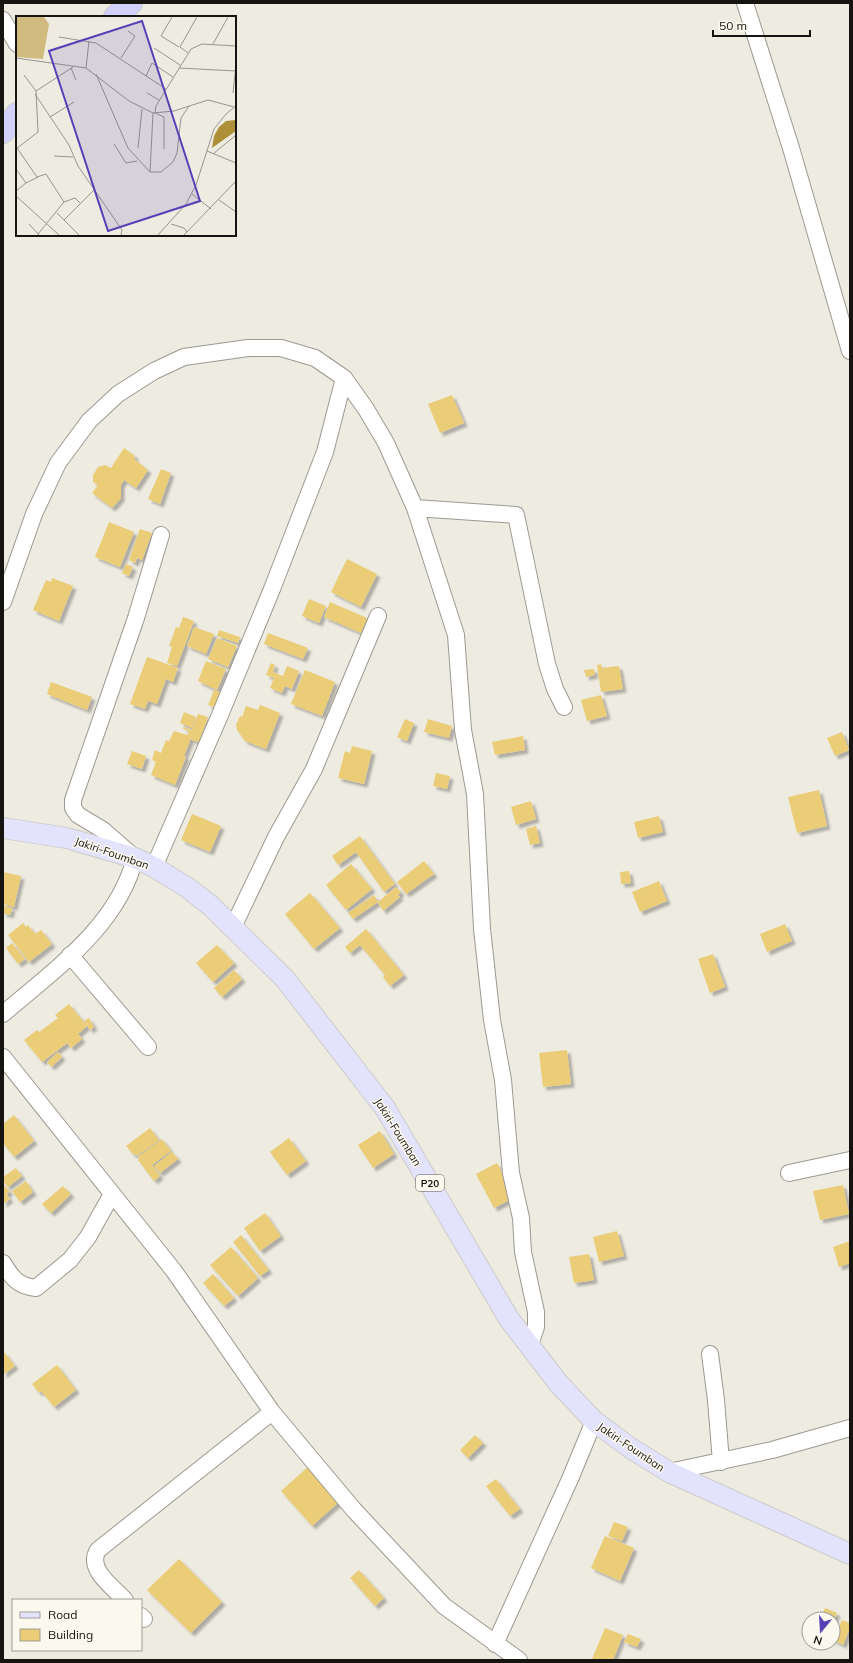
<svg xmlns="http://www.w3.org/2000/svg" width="853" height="1663" font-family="Mulish,sans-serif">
	<defs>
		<filter id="shadow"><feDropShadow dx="3.5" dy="3.5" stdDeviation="1" flood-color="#0004"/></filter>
	</defs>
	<rect width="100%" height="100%" fill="#eeebe1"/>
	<path fill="#eacd76" filter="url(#shadow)" d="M452,395L464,423L440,433L428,404Z
		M124,448L135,456L134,459L148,470L136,488L124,480L121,485V498L112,508L92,493L98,485L93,482V475L98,467L105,465L111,468Z
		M161,469L171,473L160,504L148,499Z
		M109,522L134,532L120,567L95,557Z
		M140,529L152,533L142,560L137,558L135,563L129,560Z
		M347,559L377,574L361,607L331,592Z
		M126,564L133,567L129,576L122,573Z
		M52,578L73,586L59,621L33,610L46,580L51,582Z
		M309,599L326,606L319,623L302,616Z
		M330,602L367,618L361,633L324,617Z
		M183,617L194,621L177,666L167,663L172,647L169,646L176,627L179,628Z
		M194,627L214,634L206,654L187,646Z
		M219,630L240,637L238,643L217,636Z
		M268,633L308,648L303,659L264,644Z
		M217,638L237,646L228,667L208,659Z
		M147,657L178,668L173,682L166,679L157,704L148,701L145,709L130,704Z
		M206,661L226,669L217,690L198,681Z
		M271,663L275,665L273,672L283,676L287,666L299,671L292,689L285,686L282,693L270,688L274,678L266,675Z
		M601,664L602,668L619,666L623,689L601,692L597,665Z
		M594,669L595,675L586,677L584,670Z
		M305,670L335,682L322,716L291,704Z
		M51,682L92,697L87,710L47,694Z
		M214,690L220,692L214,707L208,705Z
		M601,695L607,716L587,721L581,700Z
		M260,705L280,713L266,749L245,741L237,730L236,725L240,716L242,717L246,706L258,710Z
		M184,712L196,717L192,728L180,723Z
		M198,714L208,717L199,742L189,739L190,741L184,756L186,757L175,785L151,775L156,762L152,760L155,750L161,753L166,740L169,741L174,731L187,735L189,731L183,729L184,727L192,730Z
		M405,719L414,723L407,741L397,737Z
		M428,719L452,726L449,738L424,732Z
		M842,732L849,750L835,756L827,738Z
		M523,736L525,750L495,755L492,742Z
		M352,746L372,751L364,784L338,778L345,751L350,753Z
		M132,751L146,756L142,769L127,764Z
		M436,773L450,776L447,789L433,786Z
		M819,790L827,826L797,833L788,797Z
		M531,801L536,819L516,825L511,807Z
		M192,814L221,826L210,852L181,840Z
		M659,816L663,832L638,838L634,822Z
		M536,826L540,843L530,845L526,829Z
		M360,836L395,884L384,892L356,852L338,865L332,856Z
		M424,861L434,874L406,894L397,882Z
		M351,864L372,889L346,910L326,885Z
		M629,871L631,883L621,884L620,872Z
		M3,872L21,876L14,907L3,904Z
		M659,881L667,901L640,912L632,892Z
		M396,887L401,892L398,895L400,897L383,911L378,902L353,919L348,913L374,895L378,902Z
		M310,893L340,928L314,949L285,914Z
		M3,906L12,908L10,915L3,913Z
		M23,923L26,927L28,925L35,934L41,930L52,944L29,962L8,935Z
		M785,924L792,941L767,952L760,934Z
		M366,929L404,975L390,986L383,977L385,975L360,945L350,953L345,947Z
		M12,943L25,959L18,964L6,948Z
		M217,945L234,963L213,982L196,963Z
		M713,954L725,987L710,993L698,959Z
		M234,970L242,979L222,997L214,988Z
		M69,1004L87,1026L78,1034L82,1039L71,1048L67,1043L71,1040L42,1062L24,1040L37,1030L39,1032L58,1018L55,1015Z
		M89,1018L94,1027L90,1030L84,1021Z
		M567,1050L571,1084L543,1087L539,1053Z
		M58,1052L62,1057L51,1067L47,1062Z
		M14,1115L34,1141L14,1157L3,1143V1124Z
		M150,1128L159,1140L137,1156L136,1154L134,1155L126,1146Z
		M380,1131L394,1154L373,1168L358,1145Z
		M289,1138L306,1161L287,1175L270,1152Z
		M162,1139L171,1151L152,1165L160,1176L154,1181L138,1160L139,1159L138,1157Z
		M172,1152L178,1159L160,1173L154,1166Z
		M497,1163L515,1197L494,1208L476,1174Z
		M16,1168L22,1176L8,1187L3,1181V1177Z
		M26,1181L33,1192L20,1202L12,1191Z
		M3,1184L10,1192L6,1194L10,1199L3,1204Z
		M843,1185L849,1214L820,1220L813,1191Z
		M63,1186L71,1194L51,1213L42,1204Z
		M265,1213L281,1236L260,1251L244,1228Z
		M617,1231L624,1256L599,1262L593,1237Z
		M241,1235L269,1270L260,1276L233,1242Z
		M850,1241V1263L839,1267L833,1247Z
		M231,1247L258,1278L238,1296L210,1265Z
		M589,1254L594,1280L574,1283L569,1257Z
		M213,1274L234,1298L224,1306L203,1283Z
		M4,1352L15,1366L3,1375V1353Z
		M57,1365L76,1390L54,1407L41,1391L39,1393L32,1384Z
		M475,1435L483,1443L468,1458L460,1450Z
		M309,1466L340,1501L312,1526L281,1491Z
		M496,1479L520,1509L510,1516L486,1486Z
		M614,1522L628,1527L622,1541L608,1536Z
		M605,1536L634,1548L620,1581L591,1568Z
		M179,1559L222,1602L191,1633L147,1590Z
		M359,1570L384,1598L375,1606L350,1578Z
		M825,1608L837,1613L833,1622V1619H820Z
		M842,1620L850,1623V1628L843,1645L833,1640Z
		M605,1628L623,1635L613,1660H594L592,1659Z
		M628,1634L641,1639L637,1647L624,1642Z"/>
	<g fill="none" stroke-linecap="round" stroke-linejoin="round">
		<g stroke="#9c9990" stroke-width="18">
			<path id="minor" d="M745,3L791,148L850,351
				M3,20L17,44
				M415,508L516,515L547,664L555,689L564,707
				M3,602L34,514L58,463L89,421L118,394L154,371L184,357L248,348H281L315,358L344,378L366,409L386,443L415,508L456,635L463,730L475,794L482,929L492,1020L503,1080L511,1173L521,1218L523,1252L536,1312V1327L529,1347
				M154,867L220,715L272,589L325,452L344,378
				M233,927L276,837L314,769L378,616
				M70,955L148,1047
				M3,1014C54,970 118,926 135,858L103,830L78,815L73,808V800L136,618L161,535
				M3,1057L174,1271L272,1412L354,1510L444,1606L519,1660
				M789,1173L850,1160
				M3,1263C12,1278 18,1286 36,1288L70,1260L88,1237L112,1194
				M710,1354L716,1400L721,1462
				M669,1472L772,1450L850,1428
				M125,1600C113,1587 86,1569 98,1550L272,1412
				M141,1616L144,1619
				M495,1644L570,1479L594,1421"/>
		</g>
		<g stroke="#cccbcb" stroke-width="22">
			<path id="major" d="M3,828L67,838L135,858L154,867L188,888L211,906L285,979L385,1108L509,1319L559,1384L594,1421L629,1447L669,1472L850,1554"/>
		</g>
		<g stroke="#cccbcb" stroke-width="24">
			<path id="highway" d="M115,17L131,3
				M3,132L17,114"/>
		</g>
		<use href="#minor" stroke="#fff" stroke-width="16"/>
		<use href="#major" stroke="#e4e3fd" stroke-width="20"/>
		<use href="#highway" stroke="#d2d1fb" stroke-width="22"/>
	</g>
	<g text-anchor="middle" stroke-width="3" stroke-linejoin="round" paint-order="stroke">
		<rect fill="#fbf8ee" stroke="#5a5853" stroke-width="1" x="416" y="1175" width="28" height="16" rx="3"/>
		<g font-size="10" font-weight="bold" fill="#151411">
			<text x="430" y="1187">P20</text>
		</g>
		<g font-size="11" fill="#151411" stroke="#fbf8ee">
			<text transform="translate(112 853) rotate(19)" y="4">Jakiri-Foumban</text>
			<text transform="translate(398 1132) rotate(58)" y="4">Jakiri-Foumban</text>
			<text transform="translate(631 1447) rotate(34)" y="4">Jakiri-Foumban</text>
		</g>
	</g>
	<g transform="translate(16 16)">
		<rect width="220" height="220" fill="#eeebe1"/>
		<path d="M0,1H28L33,8L27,43L0,41Z" fill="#d0ba7d"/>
		<path d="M220,104V115L196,132L198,120L203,111L210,105Z" fill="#ac8f36"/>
		<path fill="none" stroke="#97958e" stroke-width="1" d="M156,1L145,20L163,31M43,21L80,27L150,73M197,28L212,1M138,32L164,49M172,37L164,31L181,1M0,42L70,52L113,85L137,97L158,95L192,84L218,91M105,42L119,20L112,15M55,52L60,64M70,52L73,25M163,52L220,55M80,58L112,132L134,156H145L157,146L161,137L165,102L173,90M8,59L20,75M130,60L136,47L157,61M131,77L143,84M217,77L220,49M19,78L53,129L62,150L106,214L105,219M34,101L58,86M98,128L110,147L121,145M1,132L21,161L30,158L48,186M122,132L126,93M0,133L22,116L20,75L57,51M148,133V101L139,97L140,90L175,33L186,28L220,30M191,135L220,147M197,138L220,119M38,140L57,141M0,153L10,167L22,161M134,156L137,97M0,175L10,167M176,178L195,193M0,180L43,219M203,184L220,196M41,197L48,204L78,174M48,204L63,219M13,208L23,219M155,208L168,212L171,216M22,218L48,186L59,182L65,188M142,219L170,188L180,169L198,113L210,98L220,90M168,219L220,165"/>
		<path fill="#563fb7" fill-opacity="0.15" stroke="#563fb7" stroke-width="2" d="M126,5L184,185L92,215L33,35Z"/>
		<rect width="220" height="220" fill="none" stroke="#151411" stroke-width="2"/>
	</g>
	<rect width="853" height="1663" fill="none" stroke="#151411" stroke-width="8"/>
	<rect x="12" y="1599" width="130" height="52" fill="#fbf8ee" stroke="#9f9d96"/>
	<rect x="20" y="1612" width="20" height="6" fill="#e4e3fd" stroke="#9f9d96"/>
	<text x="48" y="1619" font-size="12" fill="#151411">Road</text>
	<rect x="20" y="1629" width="20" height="12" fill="#eacd76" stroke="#9f9d96"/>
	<text x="48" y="1639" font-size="12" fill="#151411">Building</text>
	<g transform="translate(821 1631) rotate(198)"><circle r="19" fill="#fbf8ee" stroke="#9f9d96"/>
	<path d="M0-3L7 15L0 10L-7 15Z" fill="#563fb7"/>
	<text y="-6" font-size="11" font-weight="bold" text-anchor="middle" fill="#151411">N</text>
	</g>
	<path d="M713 30v6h97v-6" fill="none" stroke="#151411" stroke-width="2"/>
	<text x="719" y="30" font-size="12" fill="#151411" stroke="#fbf8ee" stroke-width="3" paint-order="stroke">50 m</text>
</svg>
